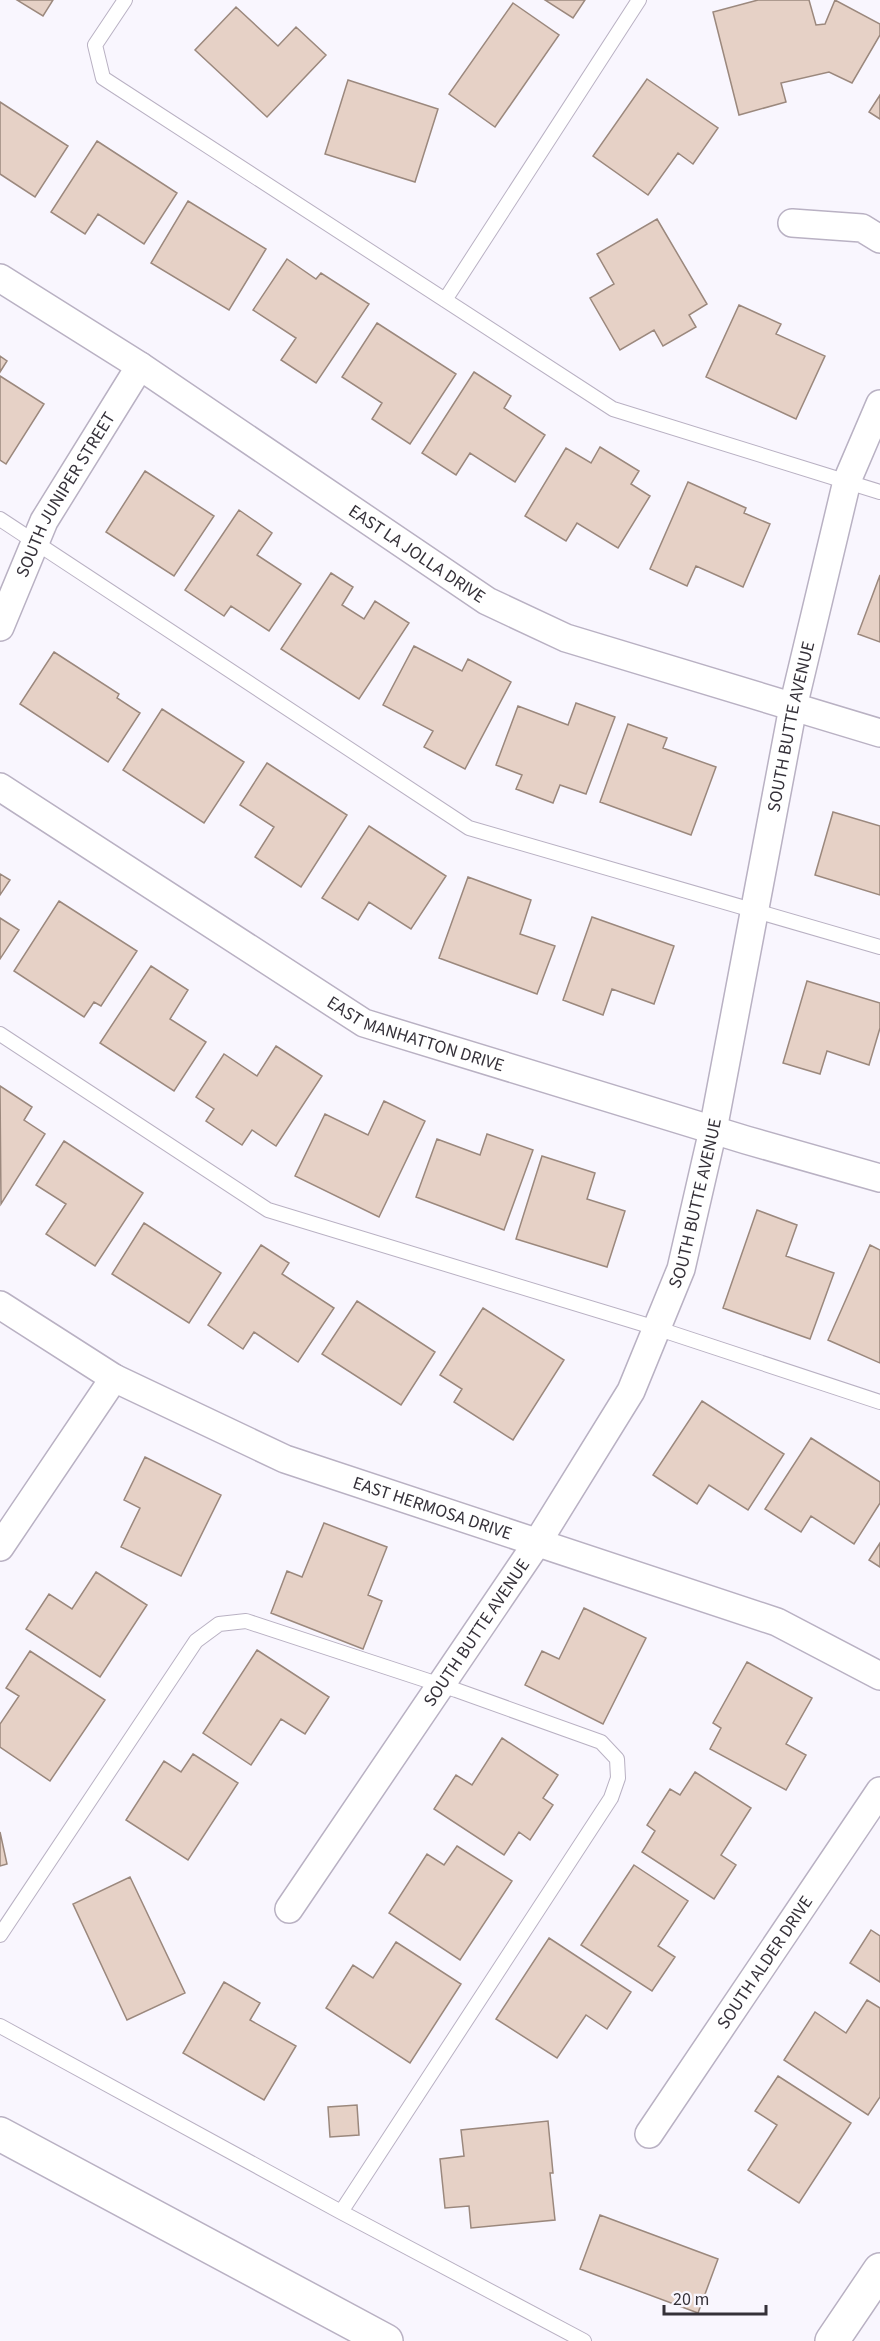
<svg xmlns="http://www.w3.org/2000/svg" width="880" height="2341" font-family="'Source Sans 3',sans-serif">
	<rect width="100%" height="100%" fill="#f9f6fe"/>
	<path fill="#e6d1c6" stroke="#9b887d" stroke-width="1.5" d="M17,0H53L43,16Z
		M545,0H585L573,18Z
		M758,0H809L816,25L825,24L835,0L880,24V35L852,83L829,72L781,83L786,102L739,115L713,12Z
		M513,3L559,35L495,127L449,94Z
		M236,7L278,46L296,27L326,55L267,117L195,50Z
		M647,79L718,128L693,164L678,153L648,195L593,156Z
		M348,80L438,109L415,182L325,154Z
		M880,95V119L869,112Z
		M0,102L68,146L35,197L0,174Z
		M97,141L177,193L144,244L98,214L85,234L51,212Z
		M188,201L266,249L229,310L151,263Z
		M657,219L707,304L689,315L696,327L663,346L654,330L620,350L590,298L614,284L597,254Z
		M287,259L316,279L321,273L369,304L316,383L281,360L296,338L253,310Z
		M739,305L781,324L776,334L825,356L796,419L706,377Z
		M377,323L456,374L410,444L372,419L382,403L342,377Z
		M0,356L7,361L0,372Z
		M474,372L511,396L504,408L545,435L515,482L470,453L456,475L422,453Z
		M0,376L44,404L6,464L0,460Z
		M600,447L639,471L631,484L650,496L618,548L577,523L566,541L525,516L566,448L591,463Z
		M145,471L214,516L174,576L106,532Z
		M688,482L746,508L744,513L770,524L743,587L696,566L687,586L650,569Z
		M239,510L272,533L257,555L301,584L269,631L231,606L224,616L185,590Z
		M331,573L353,587L342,605L364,619L375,601L409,623L359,699L281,649Z
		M880,575V642L858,634Z
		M414,646L462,671L468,659L511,682L465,769L424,747L433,731L383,705Z
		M54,652L119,694L117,698L140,713L108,762L20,704Z
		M576,703L615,717L586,794L560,785L553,803L516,789L522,775L496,765L518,706L568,725Z
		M162,709L244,762L204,823L123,770Z
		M628,724L667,738L663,748L716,767L691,835L600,802Z
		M267,763L347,815L301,887L255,857L274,827L240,805Z
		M833,812L880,826V895L815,875Z
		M369,826L446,876L411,929L369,902L358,920L322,898Z
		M0,874L10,880L0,895Z
		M468,877L531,900L520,934L555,946L537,994L439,958Z
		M59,901L137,951L101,1006L94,1002L84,1017L14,971Z
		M592,917L674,946L654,1004L612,989L603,1015L563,1000Z
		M0,918L19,930L0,959Z
		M151,966L188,990L170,1019L206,1042L174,1091L100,1043Z
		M807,981L880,1003V1028L869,1065L827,1051L820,1074L783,1063Z
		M276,1046L322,1076L276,1146L252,1130L242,1145L206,1121L214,1109L196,1097L224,1054L257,1076Z
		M0,1086L32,1107L24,1120L45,1134L1,1204Z
		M384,1101L425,1121L379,1217L295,1176L325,1114L368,1135Z
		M487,1134L533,1150L504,1230L416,1197L437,1139L480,1155Z
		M64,1141L143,1193L95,1266L46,1234L66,1204L36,1185Z
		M542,1156L595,1173L587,1199L625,1211L607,1267L516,1239Z
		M757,1210L797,1225L786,1256L834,1273L810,1339L723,1308Z
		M144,1223L221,1273L189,1323L112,1274Z
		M261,1245L289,1263L282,1274L334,1308L298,1362L254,1332L243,1349L208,1325Z
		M870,1245L880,1250V1363L828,1340Z
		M357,1301L435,1352L401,1405L322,1354Z
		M483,1308L564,1360L513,1440L454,1402L462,1389L440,1375Z
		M702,1401L784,1454L748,1510L709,1485L697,1504L653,1475Z
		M811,1438L880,1482V1503L854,1544L811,1516L801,1532L765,1509Z
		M145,1457L221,1495L181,1576L121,1547L140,1508L124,1500Z
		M324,1523L387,1547L368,1595L382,1601L363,1649L271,1613L287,1571L302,1577Z
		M880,1543V1567L869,1560Z
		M96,1572L147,1605L100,1677L26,1629L49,1594L72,1609Z
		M584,1608L646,1638L603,1724L525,1685L542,1651L559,1659Z
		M257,1650L329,1697L305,1734L281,1719L251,1765L203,1733Z
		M30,1651L105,1700L50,1781L0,1747V1724L19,1696L6,1688Z
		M747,1662L812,1698L786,1744L806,1755L786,1790L710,1749L721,1728L713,1723Z
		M502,1738L558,1775L543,1798L553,1805L530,1840L519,1832L504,1855L434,1809L456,1775L472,1785Z
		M193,1754L238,1783L188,1860L126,1820L164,1761L181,1772Z
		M695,1772L751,1808L721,1855L736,1865L714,1899L642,1852L655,1831L647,1825L670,1789L680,1795Z
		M0,1832L7,1864L0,1866Z
		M457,1846L512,1881L460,1960L389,1913L427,1854L444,1865Z
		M634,1865L688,1901L658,1946L675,1957L652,1991L581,1945Z
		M130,1877L185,1993L127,2020L73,1904Z
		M871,1930L880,1936V1982L850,1963Z
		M549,1938L631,1992L607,2029L586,2015L557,2058L496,2019Z
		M396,1942L461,1984L410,2063L326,2008L353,1965L373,1978Z
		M224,1982L260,2003L250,2020L296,2046L264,2100L183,2053Z
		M867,2000L880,2008V2097L868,2115L784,2060L815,2012L846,2033Z
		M778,2076L851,2123L799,2203L748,2170L777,2125L755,2111Z
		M357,2105L359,2135L330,2137L328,2107Z
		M548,2121L553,2173H550L555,2220L471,2228L469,2206L445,2208L440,2159L464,2156L461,2130Z
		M600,2215L718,2259L698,2313L580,2269Z"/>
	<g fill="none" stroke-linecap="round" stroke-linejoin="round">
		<g stroke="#b9b1c3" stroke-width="16">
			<path id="service" d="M125,0L95,45L103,78L613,409L880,492
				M445,300L639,0
				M0,519L469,828L880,947
				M0,1034L268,1210L656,1328L880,1402
				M0,1935L196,1641L219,1624L246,1621L456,1690L601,1742L617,1759L618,1778L611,1798L341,2212
				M0,2026L341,2212L584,2341"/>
		</g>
		<g stroke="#b9b1c3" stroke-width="30">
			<g id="minor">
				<path d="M792,223L862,228L880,239"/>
				<path id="s1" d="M0,278L140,366L487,601L566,638L880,733"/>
				<path id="s2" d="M0,627L44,521L140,366"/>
				<path id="s3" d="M0,787L364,1023L746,1140L880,1178"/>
				<path id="s4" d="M0,1305L114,1378L285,1459L777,1622L880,1676"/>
				<path d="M0,1547L114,1378"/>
				<path id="s5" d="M289,1909L537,1543L631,1391L681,1269L713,1130L793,707L847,481L880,404"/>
				<path id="s6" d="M649,2134L880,1791"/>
			</g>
		</g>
		<g stroke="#b9b1c3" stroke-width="36">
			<path id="secondary" d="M832,2341L880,2270"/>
		</g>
		<g stroke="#b9b1c3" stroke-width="36">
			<path id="motorway" d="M0,2134L386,2341"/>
		</g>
		<use href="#service" stroke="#fff" stroke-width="14"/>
		<use href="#minor" stroke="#fff" stroke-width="27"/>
		<use href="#secondary" stroke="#fff" stroke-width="33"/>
		<use href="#motorway" stroke="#fff" stroke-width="33"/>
	</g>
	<g text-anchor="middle" stroke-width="6" stroke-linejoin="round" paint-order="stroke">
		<g font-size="18" fill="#353139" stroke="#f9f6fe">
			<text dy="6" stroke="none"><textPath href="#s2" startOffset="148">SOUTH JUNIPER STREET</textPath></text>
			<text dy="6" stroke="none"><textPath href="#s1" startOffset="500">EAST LA JOLLA DRIVE</textPath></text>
			<text dy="6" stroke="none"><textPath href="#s5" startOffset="1306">SOUTH BUTTE AVENUE</textPath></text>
			<text dy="6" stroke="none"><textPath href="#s3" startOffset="486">EAST MANHATTON DRIVE</textPath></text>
			<text dy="6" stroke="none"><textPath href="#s5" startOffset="820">SOUTH BUTTE AVENUE</textPath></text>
			<text dy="6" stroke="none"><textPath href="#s4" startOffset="480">EAST HERMOSA DRIVE</textPath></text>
			<text dy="6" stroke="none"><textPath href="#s5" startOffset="334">SOUTH BUTTE AVENUE</textPath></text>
			<text dy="6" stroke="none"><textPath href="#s6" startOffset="207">SOUTH ALDER DRIVE</textPath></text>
		</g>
	</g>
	<path d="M664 2305v9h102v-9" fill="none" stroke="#353139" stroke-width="3"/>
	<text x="673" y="2305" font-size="18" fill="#353139" stroke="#f9f6fe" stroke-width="4.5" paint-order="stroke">20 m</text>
</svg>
